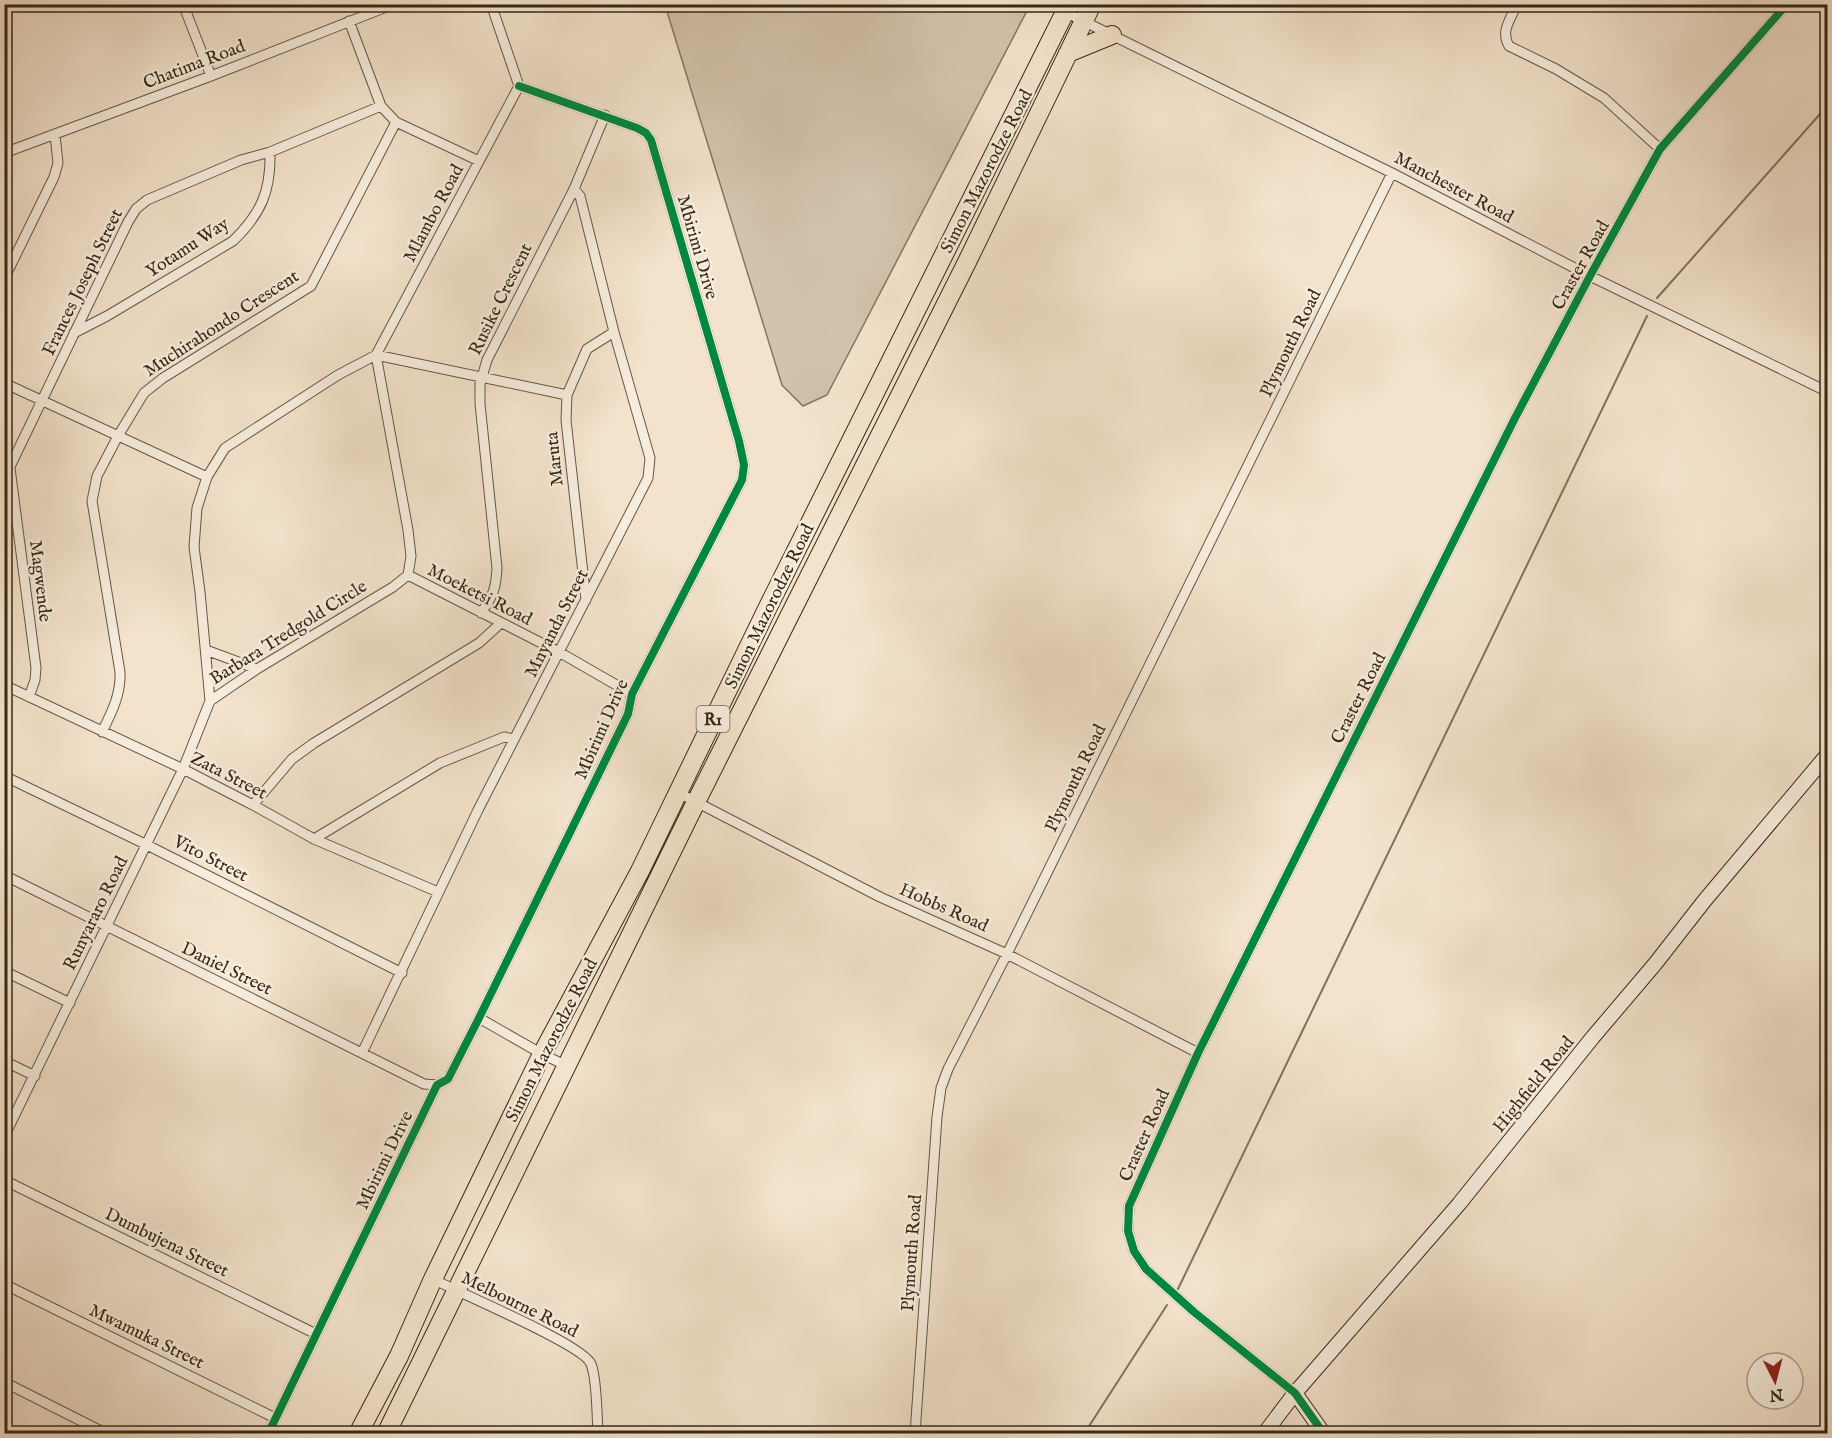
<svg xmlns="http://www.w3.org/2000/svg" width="1832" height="1438" font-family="'IM FELL English',serif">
	<rect width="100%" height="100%" fill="#f3e3cc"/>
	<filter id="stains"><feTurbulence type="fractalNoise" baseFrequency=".00333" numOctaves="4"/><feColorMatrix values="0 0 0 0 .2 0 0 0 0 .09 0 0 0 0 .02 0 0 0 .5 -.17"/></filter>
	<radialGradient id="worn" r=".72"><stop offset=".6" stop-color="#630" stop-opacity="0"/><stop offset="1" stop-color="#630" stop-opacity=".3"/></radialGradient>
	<path fill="#d3c3ad" stroke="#857660" stroke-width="1.5" d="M665,5H1030L827,395L803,406L782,385Z"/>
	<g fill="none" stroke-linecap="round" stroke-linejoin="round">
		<path stroke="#81725d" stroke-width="2" d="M1657,298L1828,105
			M1178,1289L1647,316
			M1084,1434L1167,1305"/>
		<g stroke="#665742" stroke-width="11">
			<path id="street" d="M183,4L211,76
				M491,4L519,86
				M1517,4C1511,19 1500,31 1509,46L1556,69L1604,98L1660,149
				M1065,12L1392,173L1590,276L1828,392
				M349,21L381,106L396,122L479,161
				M519,86L376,355L567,395
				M4,153L211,76L394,4
				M4,279L54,177L58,163L55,135
				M74,333L107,316L233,241C261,214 271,191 270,152
				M376,355L408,530L411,556L408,575L393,587L257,669L210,701L200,592L194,547L197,508L207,477L225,448L338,375Z
				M4,383L207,477
				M10,468L36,668L35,680L29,697
				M4,479L128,222L136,209L147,200L241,160L270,152L381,106
				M408,575L559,652L632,694
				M586,600L566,420L567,395L587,349L614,332
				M481,613C493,596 496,589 497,568L480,404V384L487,360L574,189L605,115
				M206,650L257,669
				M4,685L183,769L253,805L314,839L438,892
				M102,732C112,712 121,694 120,672L92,501L97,476L118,436L144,393L163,378L311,286L396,122
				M4,776L147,845L402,973
				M677,792L880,897L1007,954L1198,1053
				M253,805L292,759L314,743L479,643L501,623
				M314,839L440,763L504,737L514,739
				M4,875L424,1084L437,1085
				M4,971L70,1003
				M479,1018L542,1054L567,1066
				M362,1053L478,810L648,478L650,458L614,332L580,196L574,189
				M4,1061L35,1076
				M4,1137L183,769L210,701
				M4,1180L316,1334
				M433,1279C459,1293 584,1345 591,1364C597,1378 597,1417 598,1434
				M4,1284L275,1418
				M4,1382L107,1434
				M1295,1393L1194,1312L1146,1269L1134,1251L1128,1231L1129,1206L1198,1053L1515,418L1590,276L1660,149L1787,4
				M268,1434L437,1085L448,1079L479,1018L628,714L632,694L742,480L744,465L739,441L651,140L646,133L637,128L519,86
				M915,1434L937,1117L941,1088L948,1069L1007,954L1392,173"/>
		</g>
		<g stroke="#372814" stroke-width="16">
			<path id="secondary" d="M1295,1393L1324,1434
				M1264,1434L1295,1393L1459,1204L1593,1037L1655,964L1705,900L1828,754"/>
		</g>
		<g stroke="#372814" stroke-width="20">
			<path id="highway" d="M1068,53L1112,35
				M358,1434L399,1356L433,1279L542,1054L640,871L767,609L1069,4
				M386,1434L696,802L967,262L1092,4"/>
		</g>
		<use href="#street" stroke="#f7edde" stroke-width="9"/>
		<use href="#secondary" stroke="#f7edde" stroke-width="14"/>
		<use href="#highway" stroke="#f3e3cc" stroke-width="18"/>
		<g stroke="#f7edde" stroke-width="11">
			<path id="cycleway" d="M268,1434L437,1085L448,1079L479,1018L628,714L632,694L742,480L744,465L739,441L651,140L646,133L637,128L519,86
				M1324,1434L1295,1393L1194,1312L1146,1269L1134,1251L1128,1231L1129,1206L1198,1053L1515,418L1590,276L1660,149L1787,4"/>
		</g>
		<use href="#cycleway" stroke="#00873e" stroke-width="8"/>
	</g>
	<g text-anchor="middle" stroke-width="5" stroke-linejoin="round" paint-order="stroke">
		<rect fill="#f7edde" stroke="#716351" stroke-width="1.5" x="696.5" y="706" width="33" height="26" rx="4.5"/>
		<g font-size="16" font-weight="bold" fill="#372814">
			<text x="713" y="725">R1</text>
		</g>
		<g font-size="18" fill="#372814" stroke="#f7edde">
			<text transform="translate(194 64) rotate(-21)" y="6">Chatima Road</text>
			<text transform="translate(986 171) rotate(-63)" y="6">Simon Mazorodze Road</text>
			<text transform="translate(1454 187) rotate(28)" y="6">Manchester Road</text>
			<text transform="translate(433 213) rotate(-62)" y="6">Mlambo Road</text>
			<text transform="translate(187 247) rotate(-33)" y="6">Yotamu Way</text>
			<text transform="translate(698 247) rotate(74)" y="6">Mbirimi Drive</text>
			<text transform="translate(1580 265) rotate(-61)" y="6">Craster Road</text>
			<text transform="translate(82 282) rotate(-64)" y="6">Frances Joseph Street</text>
			<text transform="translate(500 299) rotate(-64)" y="6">Rusike Crescent</text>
			<text transform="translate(221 323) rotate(-33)" y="6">Muchirahondo Crescent</text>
			<text transform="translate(1290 343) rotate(-64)" y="6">Plymouth Road</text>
			<text transform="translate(554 459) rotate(-96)" y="6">Maruta</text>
			<text transform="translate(41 581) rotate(83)" y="6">Magwende</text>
			<text transform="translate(480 594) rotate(27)" y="6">Moeketsi Road</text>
			<text transform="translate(769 606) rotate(-64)" y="6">Simon Mazorodze Road</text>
			<text transform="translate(556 623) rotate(-63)" y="6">Mnyanda Street</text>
			<text transform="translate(288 632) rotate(-32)" y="6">Barbara Tredgold Circle</text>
			<text transform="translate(1358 698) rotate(-63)" y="6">Craster Road</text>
			<text transform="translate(601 729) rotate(-66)" y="6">Mbirimi Drive</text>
			<text transform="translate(229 775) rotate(27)" y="6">Zata Street</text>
			<text transform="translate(1075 778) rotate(-64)" y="6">Plymouth Road</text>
			<text transform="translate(211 858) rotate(27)" y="6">Vito Street</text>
			<text transform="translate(944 907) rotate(24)" y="6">Hobbs Road</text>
			<text transform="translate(95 913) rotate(-64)" y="6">Runyararo Road</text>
			<text transform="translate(227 968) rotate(26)" y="6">Daniel Street</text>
			<text transform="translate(551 1040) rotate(-63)" y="6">Simon Mazorodze Road</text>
			<text transform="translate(1533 1084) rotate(-51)" y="6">Highfield Road</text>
			<text transform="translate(1144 1135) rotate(-66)" y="6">Craster Road</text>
			<text transform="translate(384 1160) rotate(-64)" y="6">Mbirimi Drive</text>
			<text transform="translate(167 1242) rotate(26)" y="6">Dumbujena Street</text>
			<text transform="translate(911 1253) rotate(-86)" y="6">Plymouth Road</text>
			<text transform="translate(520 1304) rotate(26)" y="6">Melbourne Road</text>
			<text transform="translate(147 1336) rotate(26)" y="6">Mwamuka Street</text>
		</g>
	</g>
	<rect width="1832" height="1438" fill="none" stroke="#f3e3cc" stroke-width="24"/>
	<rect x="6" y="6" width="1820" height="1426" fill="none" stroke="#372814" stroke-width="3"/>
	<rect x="12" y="12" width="1808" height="1414" fill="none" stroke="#372814" stroke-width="1.5"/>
	<g transform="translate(1775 1381) rotate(174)"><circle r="28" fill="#f7edde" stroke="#aa9e8d" stroke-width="1.5"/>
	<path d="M0-4.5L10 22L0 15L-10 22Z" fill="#8f2418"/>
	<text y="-9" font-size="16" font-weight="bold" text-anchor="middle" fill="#372814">N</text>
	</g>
	<rect width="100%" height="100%" filter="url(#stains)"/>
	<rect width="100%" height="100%" fill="url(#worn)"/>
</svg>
